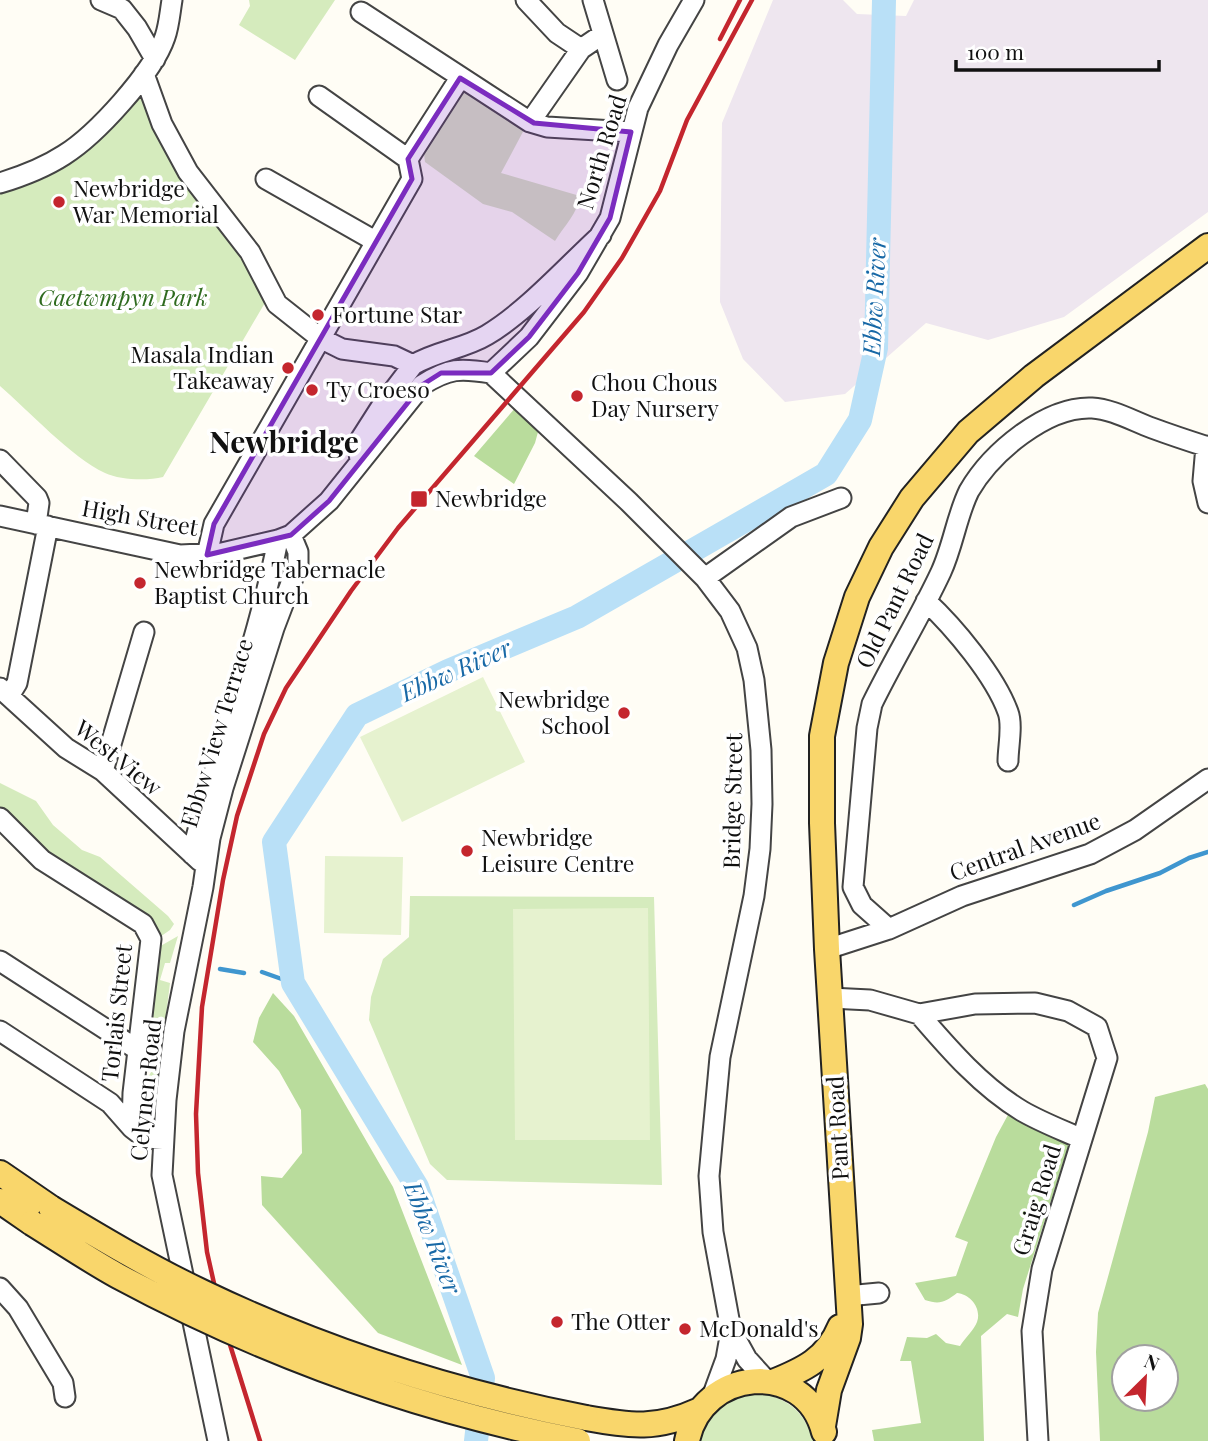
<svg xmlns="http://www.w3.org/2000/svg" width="1208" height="1441" font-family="'Playfair Display',serif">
	<rect width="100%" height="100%" fill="#fffdf5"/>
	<path fill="#eee6ef" d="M773,0H843L857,14L906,16L914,0H1208V212L1064,317L988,340L926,323L845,394L785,402L743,359L720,302L722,123Z"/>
	<path fill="#d5ebbd" d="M249,0H335L295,60L239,25L250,6Z
		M146,93L242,252L266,301L163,477C147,481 120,480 105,473C71,457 29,411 0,386V194L37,181L72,159L132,95Z
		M0,783L36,801L53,825L82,850L100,857L168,916L174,924L170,930L157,939L47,857L0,811Z
		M410,896L654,897L662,1185L447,1180L430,1164L369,1020L371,997L383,959L409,937Z
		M178,936L170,963H165L160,980L170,983L164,1031L140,1074L157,948Z
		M161,1055L156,1117L151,1121L141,1115L140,1091Z
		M760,1393C791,1400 803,1411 814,1441H700C705,1410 731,1396 760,1393Z"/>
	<path fill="#b9dc9c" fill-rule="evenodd" d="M516,407L538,432L535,443L514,484L474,456Z
		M273,993L294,1016L393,1187L462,1365L378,1333L262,1205L261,1176L282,1178L302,1153L301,1110L279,1071L253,1042L259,1018Z
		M1205,1084L1208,1089V1441H1100L1096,1352L1098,1313L1148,1132L1155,1097ZM1124,1357H1166V1399H1124Z
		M1009,1113L1069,1144L1023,1289L1018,1317L1007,1314L981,1336L984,1441H874L872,1430L921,1423L911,1361H900L907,1337L927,1338L936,1334L946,1343L960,1346C965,1338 974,1330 977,1322C982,1308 970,1294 957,1293C945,1302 940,1305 925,1300L915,1283L956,1276L968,1242L955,1237L996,1137Z"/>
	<path fill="#d9e3c4" d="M462,87L525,128L501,173L580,196C578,213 564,226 555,241L512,212L483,204L425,162L424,154Z"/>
	<path fill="#e6f2cf" d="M483,677L525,762L402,822L360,737Z
		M325,856L403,857L401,935L324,933Z
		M648,908L650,1140H515L513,909Z"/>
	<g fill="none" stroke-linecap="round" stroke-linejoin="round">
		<path stroke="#3f96cf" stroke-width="4.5" d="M1074,905L1106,891L1160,873L1189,858L1208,852
			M220,969L244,973
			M262,972L293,983"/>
		<path stroke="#b9e0f7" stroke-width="24" d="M476,1441L483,1378L417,1187L293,983L274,842L357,715L448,671L577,617L826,474L860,420L876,348L884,0"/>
		<g stroke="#444" stroke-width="23">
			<path id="minor" d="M101,0L122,9L137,28L155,59
				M526,0L557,33L581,49
				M593,0L617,80
				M361,12L530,122L547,127L631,132
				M144,74L162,124L188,172L250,252L277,304L320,338L342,349L394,356L413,365C436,351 464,349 487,335C527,311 566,267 601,235
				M530,122L581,49L603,34
				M408,159L460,78
				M266,179L375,241
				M0,183C23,176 44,168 64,155C96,135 153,73 165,37C169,26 170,12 172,0
				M491,373L629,502L705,578L730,611L747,648L754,680L761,750L762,804L760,849L754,896L720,1057L709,1176L713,1232L731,1330L747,1359L767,1381
				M491,373L529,337L578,273L610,218L638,108L668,45L694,0
				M1206,446L1203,481L1208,503
				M0,460L37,498L39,503L36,524
				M360,461L358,443L381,407L413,365
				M0,516L180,555L222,553L278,540L291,535L329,501L422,385C449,368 460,368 491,373
				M207,555L214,524L412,179L408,159L319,96
				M705,578L791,517L841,498
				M926,601C954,627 995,676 1008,712C1013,725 1008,747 1008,761
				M0,688L66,748L103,771L200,861
				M9,696L17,683L48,526
				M103,771L144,632
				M0,818L42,860L143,924L151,939L133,1093L132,1128L145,1138L163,1139
				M192,854C217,748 257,646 278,540
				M889,929L962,896L1090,854L1135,830L1208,779
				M827,949L889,929L862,905L853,887L867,728L872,704C894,659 920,617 941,572C953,546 957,515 969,491C991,453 1046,406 1092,408C1112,409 1133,421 1152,428C1171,435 1189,441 1208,447
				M0,961L138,1050
				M830,998L870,1000L919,1014L975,1004L1035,1003L1068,1011L1097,1027L1107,1058L1082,1139
				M919,1014C949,1049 982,1087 1022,1111C1041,1122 1062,1130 1082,1139L1042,1269L1032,1331L1038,1441
				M0,1031L110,1103L132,1128
				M0,1288L18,1308L63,1383L65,1397
				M847,1296L879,1293
				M712,1397L726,1359L731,1331
				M218,1441L162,1175L166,1100L174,1031L203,887L210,838L223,788L274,628L298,565V552L291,535"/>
		</g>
		<g stroke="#222" stroke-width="28">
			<path id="major" d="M0,1173L51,1208
				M0,1201L32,1223
				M773,1382C803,1370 827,1359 840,1327
				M586,1418C632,1426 656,1430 700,1410
				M823,1426L829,1390L848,1338L850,1324L827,949L822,823V736L836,663L857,597L881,547L912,498L968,432L1034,376L1208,246
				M687,1441C701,1368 805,1358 824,1432"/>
		</g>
		<use href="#minor" stroke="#fff" stroke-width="19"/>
		<use href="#major" stroke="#f9d66b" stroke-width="24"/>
		<path stroke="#c4262e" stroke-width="4.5" d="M720,39L740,0
			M260,1441L222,1319L207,1252L198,1173L196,1114L202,1007L223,880L237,816L264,734L286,688L351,591L398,528L584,312L622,258L660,191L687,120L752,0"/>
		<g stroke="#222" stroke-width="28" stroke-linecap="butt">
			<path id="major-bridge" d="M51,1208C101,1238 151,1268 204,1293C325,1351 454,1392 586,1418
				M32,1223C61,1241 89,1260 118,1276C263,1354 417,1410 578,1441"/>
		</g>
		<use href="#major-bridge" stroke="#f9d66b" stroke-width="24"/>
	</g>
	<path fill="#7b2cbf" fill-opacity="0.2" stroke="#7b2cbf" stroke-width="5" stroke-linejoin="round" d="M460,78L534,123L631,132L610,218L578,273L529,337L491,373H441L422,385L329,501L291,535L207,555L214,524L412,179L408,159Z"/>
	<g fill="#c4262e" stroke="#fff" stroke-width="2.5">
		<circle cx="59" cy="202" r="7"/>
		<circle cx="318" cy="315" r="7"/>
		<circle cx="288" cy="368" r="7"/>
		<circle cx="312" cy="390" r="7"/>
		<circle cx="577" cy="396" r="7"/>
		<rect x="410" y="490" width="18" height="18" rx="3.5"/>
		<circle cx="140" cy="583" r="7"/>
		<circle cx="624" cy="713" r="7"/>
		<circle cx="467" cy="851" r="7"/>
		<circle cx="557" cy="1322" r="7"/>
		<circle cx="685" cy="1329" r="7"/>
	</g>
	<g text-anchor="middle" stroke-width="7" stroke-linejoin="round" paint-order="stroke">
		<g font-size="23" fill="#111" stroke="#fff">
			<text transform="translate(602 152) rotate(-73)" y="8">North Road</text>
			<text transform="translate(140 518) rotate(10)" y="8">High Street</text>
			<text transform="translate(895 601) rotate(-64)" y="8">Old Pant Road</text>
			<text transform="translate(217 733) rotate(-73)" y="8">Ebbw View Terrace</text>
			<text transform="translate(118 758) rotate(39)" y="8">West View</text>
			<text transform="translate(733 801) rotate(-89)" y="8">Bridge Street</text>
			<text transform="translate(1025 847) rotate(-20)" y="8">Central Avenue</text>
			<text transform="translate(117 1013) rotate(-84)" y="8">Torlais Street</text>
			<text transform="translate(146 1090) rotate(-84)" y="8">Celynen Road</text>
			<text transform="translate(838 1128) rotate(-93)" y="8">Pant Road</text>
			<text transform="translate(1037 1200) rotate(-73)" y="8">Graig Road</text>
		</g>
		<g font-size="23" fill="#111" stroke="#fff" text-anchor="start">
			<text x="73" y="197">Newbridge<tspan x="73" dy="26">War Memorial</tspan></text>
			<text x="332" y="323">Fortune Star</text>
			<text x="274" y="363" text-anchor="end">Masala Indian<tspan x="274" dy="26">Takeaway</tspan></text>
			<text x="591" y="391">Chou Chous<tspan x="591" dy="26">Day Nursery</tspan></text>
			<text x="326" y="398">Ty Croeso</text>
			<text x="435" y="507">Newbridge</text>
			<text x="154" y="578">Newbridge Tabernacle<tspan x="154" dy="26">Baptist Church</tspan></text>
			<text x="610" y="708" text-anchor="end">Newbridge<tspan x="610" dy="26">School</tspan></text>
			<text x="481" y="846">Newbridge<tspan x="481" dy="26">Leisure Centre</tspan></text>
			<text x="571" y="1330">The Otter</text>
			<text x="699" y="1337">McDonald's</text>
		</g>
		<g font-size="23" font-style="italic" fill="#2f6b1f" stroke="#fff">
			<text x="123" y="306">Caetwmpyn Park</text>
		</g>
		<g font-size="24" font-style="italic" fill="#1768a6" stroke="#fff">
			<text transform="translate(875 297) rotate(-87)" y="8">Ebbw River</text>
			<text transform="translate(456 671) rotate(-24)" y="8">Ebbw River</text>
			<text transform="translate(432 1238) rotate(69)" y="8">Ebbw River</text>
		</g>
		<g font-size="30" font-weight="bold" fill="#111" stroke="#fff">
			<text x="284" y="453">Newbridge</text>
		</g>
	</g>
	<g transform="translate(1145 1378) rotate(24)"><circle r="33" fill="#ffffff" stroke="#a0a0a0" stroke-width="2"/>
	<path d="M0-5L12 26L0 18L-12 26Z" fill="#c4262e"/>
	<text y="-10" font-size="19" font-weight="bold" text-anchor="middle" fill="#111111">N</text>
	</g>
	<path d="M956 60v10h203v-10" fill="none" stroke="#111111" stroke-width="3.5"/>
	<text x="967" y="60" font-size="21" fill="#111111" stroke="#ffffff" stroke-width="5" paint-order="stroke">100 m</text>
</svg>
